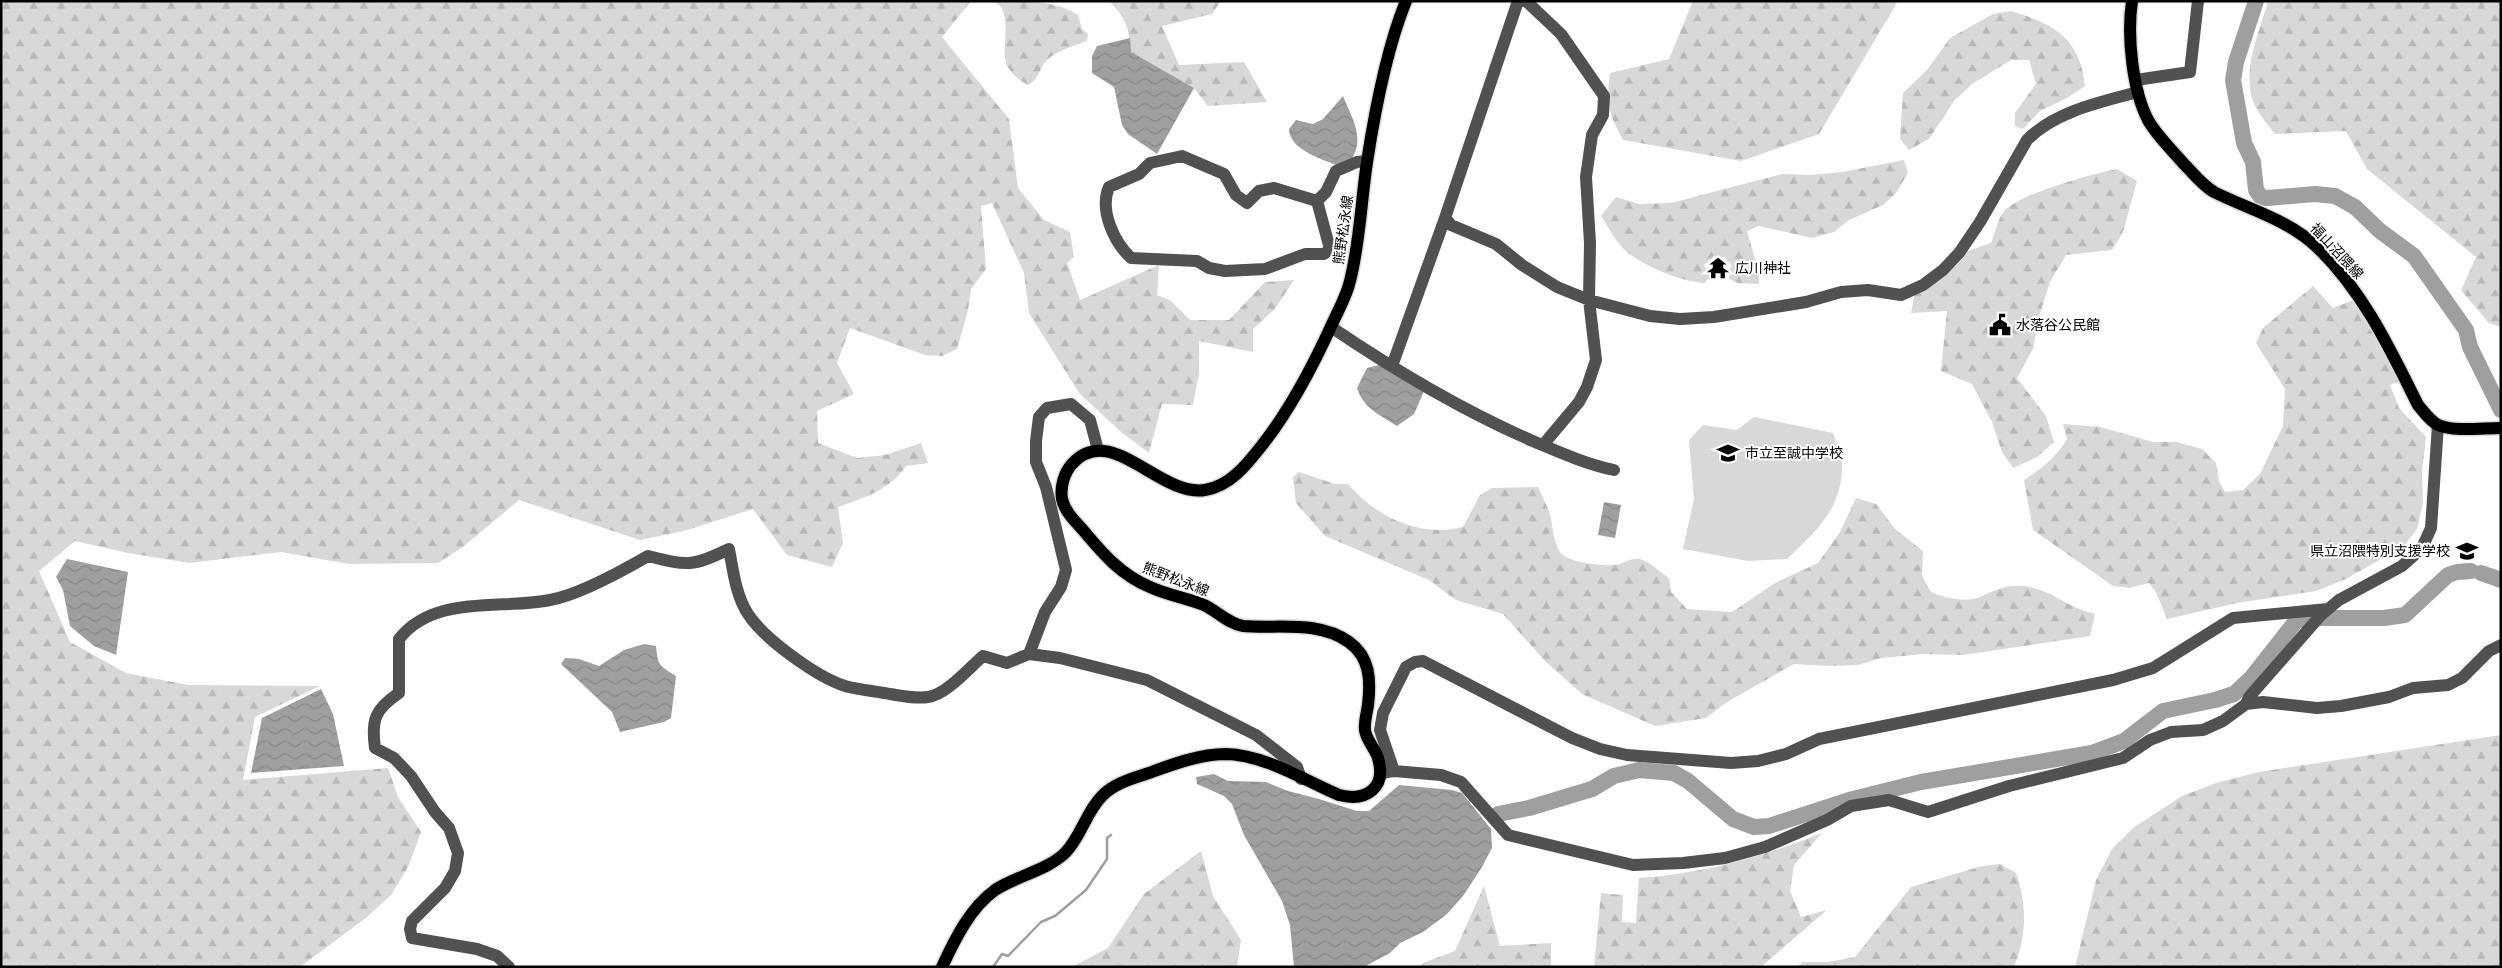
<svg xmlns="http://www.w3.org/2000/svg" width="2502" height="968" font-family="Rubik,'Noto Sans JP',sans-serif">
	<defs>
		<pattern id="forest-firs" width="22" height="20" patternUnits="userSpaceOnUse" patternTransform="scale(1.25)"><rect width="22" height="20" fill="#d8d8d8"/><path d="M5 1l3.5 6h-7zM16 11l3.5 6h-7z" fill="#b8b8b8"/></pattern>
		<pattern id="water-waves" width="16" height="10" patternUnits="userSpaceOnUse" patternTransform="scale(1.25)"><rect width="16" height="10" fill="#9f9f9f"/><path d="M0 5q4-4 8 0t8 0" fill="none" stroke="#878787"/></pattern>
	</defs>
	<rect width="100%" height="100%" fill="#fff"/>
	<path fill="url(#forest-firs)" d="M1,1H971L942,37L1009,119L1018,188L1044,220L1070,232L1074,257L1067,263L1080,300L1159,265L1157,295L1170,300L1190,320H1229L1265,282L1294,280L1275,309L1253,329V352L1199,341V373L1193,405L1162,404L1149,453L1121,432L1079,393L1029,313L1024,273L992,203L981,206L986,269L971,289L968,310L957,349L942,356L925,355L850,328L837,363L854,394L817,411L818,443L857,458L885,455L921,443L928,463L906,466C889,491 865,497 838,507L843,543L832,567L787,555L753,509L684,531L640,540L519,500L463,547L438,563L349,564L281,552L189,563L128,553L75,541L39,571L70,642L126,673L188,685L320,686L255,717L243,780L388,768L398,797L421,832L409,865L392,894L367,917L300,967H1Z
		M993,1C1021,1 1056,0 1078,15L1082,29L1088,34L1087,41C1073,46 1058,50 1047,60C1039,68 1039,80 1028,85C1020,81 1009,72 1006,63C1001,46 1014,9 993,1Z
		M1109,1H1221L1212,14L1162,26L1179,65L1244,62L1267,102L1208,106L1194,88L1130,52C1130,29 1126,18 1109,1Z
		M1693,1H1898L1819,134L1741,161L1623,140C1608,112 1606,104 1610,73L1669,59Z
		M2268,1H2501V327L2489,323L2461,290L2476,257L2367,169L2346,131L2275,134C2269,126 2261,117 2256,108C2239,73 2259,35 2268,1Z
		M2011,11C2054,24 2080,38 2085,86L2067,98L2040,111L2023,129L2015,126V113L2036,84L2029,60H2011L1972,84L1954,101L1929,139L1909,150L1900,139L1903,93L1927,70L1950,38L1993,14Z
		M1904,160L1908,173L1896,193L1883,205L1849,220L1834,232L1812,238L1759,226L1747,231L1759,273V284L1738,283L1729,279L1731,264L1724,257L1714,256L1704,265L1710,276L1705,283C1683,283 1635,263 1621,246C1613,237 1608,226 1601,216L1616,197L1639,204L1671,203L1782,174L1810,175L1842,172Z
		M2117,169L2137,181L2123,232L2112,250L2066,255L2050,282L2038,320L2033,349L2017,378L2046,416L2054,442L2037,457L2013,468L2002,452L1992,422L1972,384L1941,371L1947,311L1911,313L1915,292C1933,285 1958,268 1968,251L1991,243C1995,234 1997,222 2002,214C2015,194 2093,174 2117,169Z
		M2313,286L2333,308L2356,299L2402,380L2390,385L2399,408L2426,437L2422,472L2423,503L2417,529L2404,546L2346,579L2316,591L2237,603L2167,619L2156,592L2149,583L2129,588L2113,586L2033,530L2024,480C2041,469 2056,458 2067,439L2063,424L2100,427L2153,442H2176L2202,449L2216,463L2219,481L2225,492L2243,490L2260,474L2283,426L2285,389L2256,343L2263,328Z
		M1299,472L1335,484H1348C1376,517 1420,538 1463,527L1480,495L1492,488L1538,487C1542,496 1547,505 1550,515C1553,527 1553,541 1560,552C1568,563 1602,566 1615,565C1623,564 1632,557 1640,559C1651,562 1659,572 1669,578L1671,592L1687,609L1732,612L1775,583L1818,563L1840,532L1856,498L1876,504L1895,529L1923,551L1922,576L1931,592C1944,598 1966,603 1980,597C1996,590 2004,585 2024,586C2050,589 2070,609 2095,614L2090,636L1963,655L1924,654L1881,658L1858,665L1830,666L1794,664L1727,702L1706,718L1655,726L1582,694L1545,661L1503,614L1456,600L1429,580L1325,536L1296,503L1293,477Z
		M2501,735V967H2075L2096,880L2112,849L2133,828L2182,796L2216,783L2259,772Z
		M1822,833L1794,865L1790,891L1801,917L1827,910L1761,967H1594L1601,893L1623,895L1622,922L1636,923L1639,878C1703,874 1762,857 1822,833Z
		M1201,851L1213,896L1241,940L1237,967H1072L1108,948L1144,894Z
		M2000,864L2016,873C2027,904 2027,936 2014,967H1797L1802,962H1828L1855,957L1911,887L1982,866Z
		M1484,886L1500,946L1551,943V967H1420L1423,963L1455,951Z"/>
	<path fill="#d8d8d8" d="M1754,417L1833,433C1836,443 1842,456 1842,466C1842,509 1816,531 1787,559L1748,561L1683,549L1694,499L1689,440L1703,425L1737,430Z"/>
	<path fill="url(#water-waves)" d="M1130,38L1131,52L1194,88L1157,154L1128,134L1122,125L1114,87L1092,73V56L1097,46Z
		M1343,96C1352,118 1367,141 1349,162L1336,165C1320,158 1290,150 1289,129L1296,120L1313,124L1323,119Z
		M1379,365L1425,389L1414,414L1397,426C1380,415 1363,408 1357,388L1367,368Z
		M1604,502L1621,505L1615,538L1598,535Z
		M67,559L128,572L116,655L94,646L70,626L63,590L56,577Z
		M644,644L656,646C658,665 658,665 676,676L671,718L664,722L620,732L612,712L561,664L565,658L579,659L599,666L624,650Z
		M321,689L333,714L344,766L251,773L262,718Z
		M1214,774L1228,781L1266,782L1288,791L1319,799L1357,811H1369L1399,785L1452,790L1462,793L1491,829L1492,848L1482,867L1463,896L1447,914L1423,932L1400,943L1390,953L1373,962L1364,967H1294L1290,925L1282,901L1244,835L1232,804L1224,796L1197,784L1196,777Z"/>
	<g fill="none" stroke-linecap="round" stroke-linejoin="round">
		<path stroke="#9f9f9f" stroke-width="2.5" d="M993,967L1002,954L1008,956L1041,922L1055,916L1086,890L1107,859V838L1111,835"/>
		<path stroke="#9f9f9f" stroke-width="16" d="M2256,1L2236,62L2233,80L2244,143L2253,162L2256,190L2261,197L2267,198L2315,194L2335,196L2355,207L2380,231L2414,256L2466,330L2470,347L2501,410
			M2481,573L2501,580
			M1498,814L1529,808L1592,789L1614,776L1639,770L1674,773L1688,781L1733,819L1754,827L1769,826L1849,800L1921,782L2092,753L2124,741L2163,711L2215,700L2234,694L2252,677L2296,621L2309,618H2384L2405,615L2448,575L2457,572L2471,571"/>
		<g stroke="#dbdbdb" stroke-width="15">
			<path id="major" d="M2132,1C2127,35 2132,89 2148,120C2157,136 2172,150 2184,164C2194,174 2202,185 2214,192C2250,210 2287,219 2317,247C2363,291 2390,349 2418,405C2424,412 2430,421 2438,425C2455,432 2482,428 2501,428
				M942,967C955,939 970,908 995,890C1016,876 1046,871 1065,853C1081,837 1086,812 1102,796C1114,783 1134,778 1149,773C1173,764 1201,754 1226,754C1265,755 1304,780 1339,795C1366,802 1387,788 1378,758C1375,748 1366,740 1365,730C1364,722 1367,713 1368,705C1371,680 1370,657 1349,642C1318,620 1278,629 1243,626C1229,624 1217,611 1204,605C1187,598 1167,595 1150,587C1121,575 1103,554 1083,530C1075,521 1065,512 1062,499C1060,487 1064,473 1072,464C1111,421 1159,497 1205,490C1231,486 1248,463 1263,444C1292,407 1314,364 1333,322C1339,309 1347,295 1350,281C1360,242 1361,202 1367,162C1375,110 1386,50 1406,1"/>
		</g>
		<path stroke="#515151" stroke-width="12" d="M1526,1L1561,34L1604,96L1603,115L1592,135L1586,177L1590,243L1589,300L1596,360L1587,387L1579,402L1543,445
			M2136,80L2190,72L2198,1
			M1317,201L1330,249L1324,254H1305L1265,269L1225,271L1209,268L1197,261L1131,258C1114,242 1099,210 1109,187L1139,174L1150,163L1182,156L1224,174L1236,195L1247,203L1259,191L1274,188L1317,201L1326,192L1336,171L1357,162L1367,161
			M1445,218L1451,225L1496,244L1522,265L1557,287L1589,300L1650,316L1680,319L1714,317L1806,302L1841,292L1868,290L1901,295L1923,285L1943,270L1959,253L1980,222L2027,140C2054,112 2100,102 2138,92
			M1331,327C1396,371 1463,411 1535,442C1561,453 1586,464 1614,470
			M1392,366L1445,218L1518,1
			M1029,654L1045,612L1061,587L1066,570L1046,487L1036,462V441L1039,417L1047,408L1071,404L1090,420L1098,450
			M2246,704L2263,702L2317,708L2341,706L2389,697L2413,688L2448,685L2462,678L2489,651L2501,645
			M1394,771L1380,730L1383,713L1406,667L1415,662L1423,661L1572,738L1600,749L1627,755L1731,763L1758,761L1786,754L1819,739L2113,680L2153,668L2233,618L2328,609
			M1381,773L1394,771L1441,775L1461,782L1508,835L1633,865L1683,863L1725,858L1765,847L1827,820L1851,806L1889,800L1928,812L2009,786L2123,758L2150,740L2171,732L2203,730L2223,721L2246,704L2249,697L2321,615L2339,600L2402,566L2422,548L2431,528L2438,425
			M509,967L497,956L477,949L412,938L410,929L412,921L445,888L455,871L458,853L449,828L435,812L411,776L394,758L375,748C371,720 375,709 399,693V639C434,594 501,610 550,600C579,595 622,571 648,556C688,566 692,567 729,549C733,570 736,596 748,614C764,639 817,677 845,686C859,690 876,691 890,694C902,696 916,699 928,697C946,695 969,668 983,656L1007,663L1029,654L1060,658L1147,680L1256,735L1297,767L1301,779"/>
		<use href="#major" stroke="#000" stroke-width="12"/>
	</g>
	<defs>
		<g id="temple-bare" transform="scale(1.725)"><path d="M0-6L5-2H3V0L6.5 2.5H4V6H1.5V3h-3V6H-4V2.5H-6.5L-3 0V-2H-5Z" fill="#000" stroke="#fff" stroke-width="2.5" paint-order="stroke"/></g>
		<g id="civic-bare" transform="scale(1.725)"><path d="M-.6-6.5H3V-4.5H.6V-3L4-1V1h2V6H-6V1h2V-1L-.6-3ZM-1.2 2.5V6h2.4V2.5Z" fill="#000" stroke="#fff" stroke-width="2.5" paint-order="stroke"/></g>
		<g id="school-bare" transform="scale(1.725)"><path d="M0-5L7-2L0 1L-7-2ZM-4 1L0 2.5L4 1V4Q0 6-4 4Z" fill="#000" stroke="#fff" stroke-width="2.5" paint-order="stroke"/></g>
	</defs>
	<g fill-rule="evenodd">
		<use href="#temple-bare" x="1718" y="268"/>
		<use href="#civic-bare" x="2000" y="325"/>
		<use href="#school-bare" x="1728" y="453"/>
		<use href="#school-bare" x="2467" y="551"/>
	</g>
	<g text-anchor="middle" stroke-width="4" stroke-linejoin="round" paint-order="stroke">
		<g font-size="14" fill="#000" stroke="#fff">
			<text transform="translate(1343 230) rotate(-82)" y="5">熊野松永線</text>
			<text transform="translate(2337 251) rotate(47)" y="5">福山沼隈線</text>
			<text transform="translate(1176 579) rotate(21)" y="5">熊野松永線</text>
		</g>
		<g font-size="14" fill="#000" stroke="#fff" text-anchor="start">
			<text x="1735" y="273">広川神社</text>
			<text x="2016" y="330">水落谷公民館</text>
			<text x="1745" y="458">市立至誠中学校</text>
			<text x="2450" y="556" text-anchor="end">県立沼隈特別支援学校</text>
		</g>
	</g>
	<rect width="2502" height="968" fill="none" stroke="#000000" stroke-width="5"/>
</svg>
